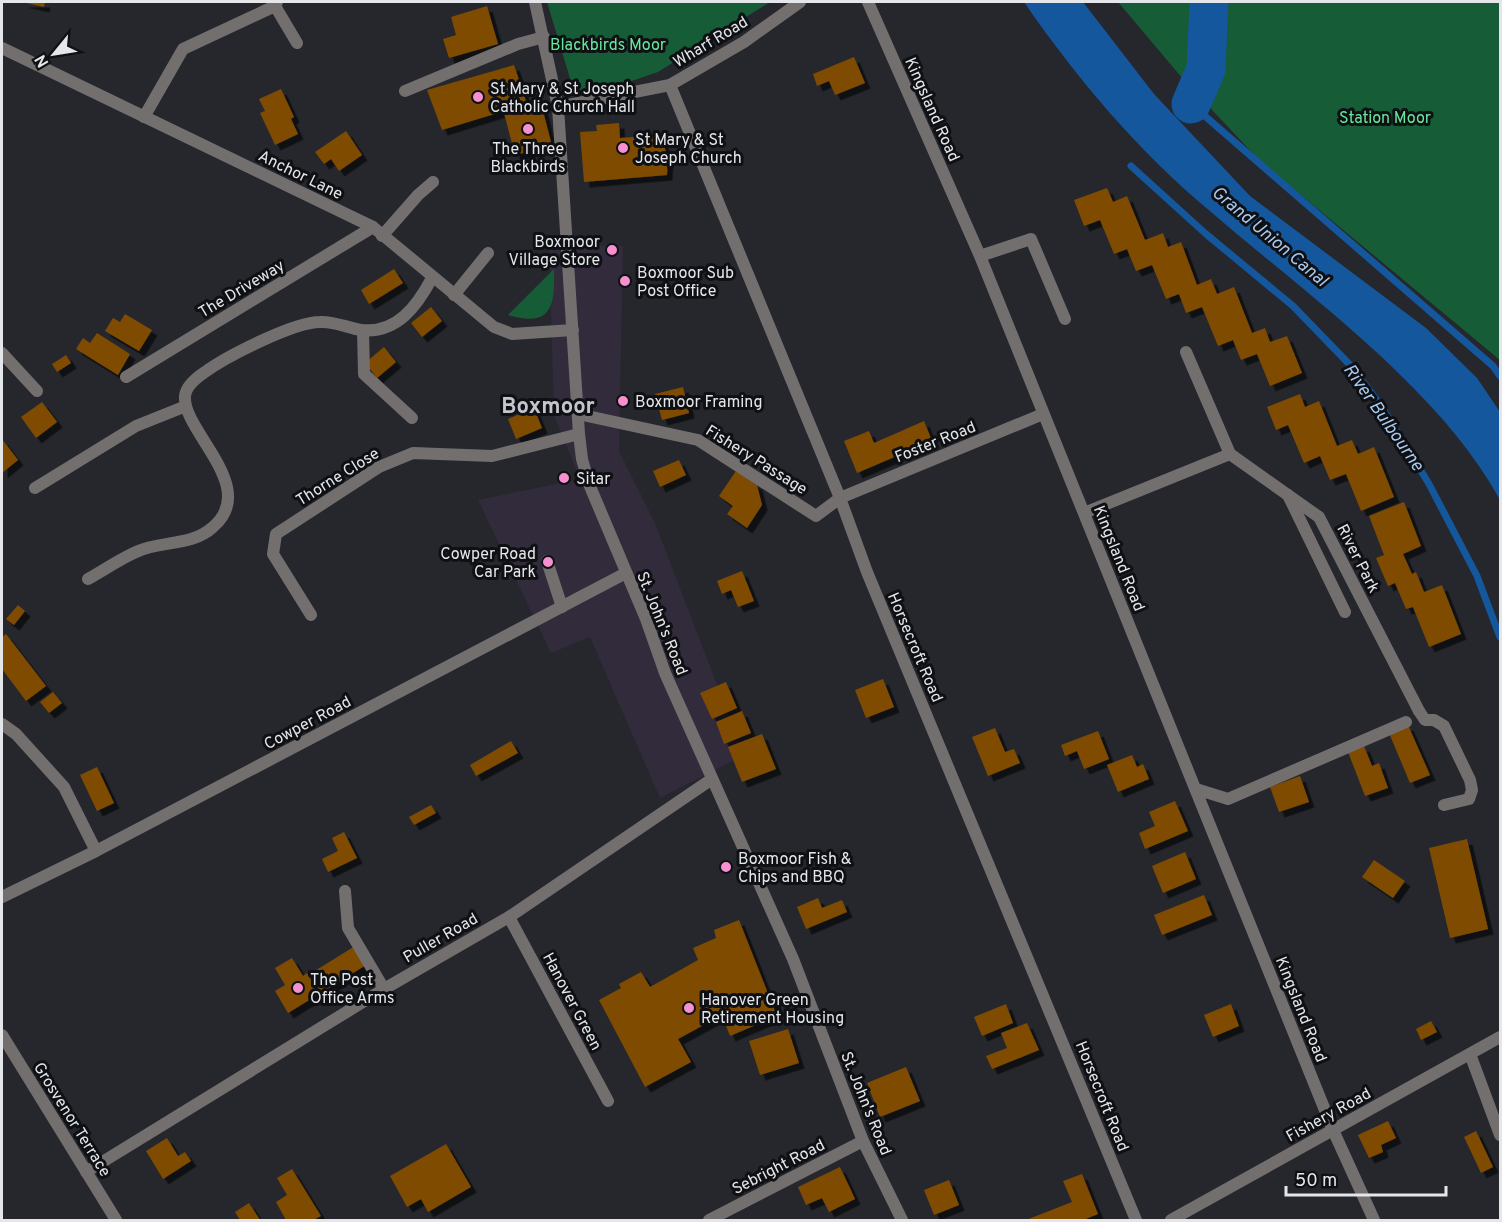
<svg xmlns="http://www.w3.org/2000/svg" width="1502" height="1222" font-family="Overpass,sans-serif">
	<defs>
		<filter id="shadow"><feDropShadow dx="5.5" dy="5.5" stdDeviation="0" flood-color="#0009"/></filter>
	</defs>
	<rect width="100%" height="100%" fill="#25272d"/>
	<path fill="#312b3b" d="M549,244L623,246L619,451L655,523L744,755L660,798L590,637L551,653L478,500L580,479L554,415Z"/>
	<path fill="#165d37" d="M547,2H770L658,72L617,86L579,91L572,85Z
		M1118,2H1500V360L1260,161L1183,79Z
		M554,269C555,306 552,328 508,315Z"/>
	<path fill="#15579c" d="M1024,2H1083L1154,94L1250,196L1426,328L1477,378L1500,412V500C1440,389 1306,294 1211,212C1139,152 1077,79 1024,2Z"/>
	<g fill="none" stroke-linecap="round" stroke-linejoin="round">
		<path stroke="#15579c" stroke-width="7" d="M1191,104L1493,366L1500,376
			M1131,166L1206,234L1293,306L1352,367L1382,407L1429,484L1477,576L1500,637"/>
		<path stroke="#15579c" stroke-width="39" d="M1191,104L1206,69L1209,2"/>
	</g>
	<path fill="#7f4b00" filter="url(#shadow)" d="M22,2H45L44,7Z
		M487,6L498,44L449,58L443,39L456,35L451,17Z
		M854,57L865,83L835,95L829,81L817,86L813,74Z
		M514,65L527,104L442,130L427,90Z
		M281,89L294,117L291,119L298,134L275,145L260,113L265,111L259,99Z
		M541,103L552,146L515,155L504,113Z
		M619,123L620,138L660,135L668,157L667,175L584,182L580,132L597,131L596,125Z
		M346,131L362,155L339,171L331,159L324,164L315,152Z
		M1107,188L1113,202L1127,196L1145,240L1163,233L1168,247L1181,242L1197,285L1211,279L1217,294L1234,287L1252,333L1265,328L1270,342L1287,336L1302,373L1270,386L1257,354L1241,360L1233,340L1218,346L1202,307L1186,313L1179,294L1166,299L1152,265L1136,271L1127,249L1114,254L1100,220L1084,226L1074,200Z
		M394,269L403,283L369,304L361,290Z
		M431,307L442,321L422,337L411,323Z
		M125,314L152,330L139,351L105,331L113,318L120,322Z
		M97,333L130,354L118,375L76,349L83,338L90,343Z
		M384,347L396,362L377,378L365,363Z
		M66,355L71,363L57,372L52,364Z
		M683,387L689,413L662,420L655,394Z
		M1300,394L1305,407L1319,401L1337,446L1352,440L1358,454L1374,447L1394,497L1361,511L1346,474L1330,480L1320,456L1304,463L1288,425L1276,430L1267,407Z
		M42,402L57,422L36,438L21,417Z
		M534,408L542,428L516,439L508,419Z
		M924,421L932,441L857,473L844,441L869,431L874,443Z
		M2,439L18,460L2,473Z
		M679,460L686,475L660,487L653,471Z
		M736,471L757,485L762,505L747,528L727,514L733,506L719,496Z
		M1404,502L1421,546L1403,554L1412,574L1416,572L1424,592L1442,585L1461,634L1429,647L1413,607L1406,609L1395,583L1388,586L1376,558L1384,555L1369,516Z
		M742,571L754,601L738,607L731,590L722,594L717,581Z
		M18,605L25,611L14,625L6,619Z
		M6,634L46,686L26,701L2,669V637Z
		M883,679L894,707L866,718L855,690Z
		M726,682L737,708L712,719L700,693Z
		M53,692L62,703L49,713L40,702Z
		M742,711L751,733L724,744L716,722Z
		M1408,725L1430,775L1410,783L1389,733Z
		M995,728L1005,752L1014,749L1020,763L988,776L972,737Z
		M1098,731L1109,759L1084,769L1077,751L1065,756L1061,745Z
		M762,734L776,769L742,782L728,747Z
		M511,741L518,753L476,776L470,765Z
		M1364,746L1372,766L1379,763L1388,788L1365,796L1348,752Z
		M1132,755L1137,767L1143,764L1149,779L1118,792L1107,765Z
		M97,767L114,803L97,811L80,775Z
		M1300,776L1309,802L1279,812L1270,787Z
		M1175,801L1188,831L1145,849L1139,833L1155,826L1149,812Z
		M431,805L436,813L414,825L409,817Z
		M344,832L357,858L328,872L322,859L338,851L332,838Z
		M1467,839L1488,929L1450,938L1429,848Z
		M1185,852L1196,879L1163,893L1152,866Z
		M1374,860L1405,881L1393,898L1362,877Z
		M1204,895L1212,915L1162,935L1154,915Z
		M818,898L822,908L842,900L847,912L806,929L797,907Z
		M739,920L777,1016L730,1036L722,1015L678,1039L691,1062L645,1087L599,1000L621,988L619,984L641,972L650,987L698,960L693,948L716,938L714,930Z
		M355,946L366,965L321,993L310,974Z
		M292,958L303,976L307,973L319,994L288,1013L275,991L285,985L275,968Z
		M1006,1004L1013,1023L982,1036L974,1017Z
		M1231,1004L1239,1026L1213,1037L1204,1015Z
		M1431,1021L1437,1032L1421,1040L1416,1029Z
		M1027,1023L1039,1050L992,1069L986,1056L1007,1048L1001,1033Z
		M788,1029L799,1063L760,1075L749,1041Z
		M906,1067L920,1101L880,1117L867,1083Z
		M1388,1121L1396,1138L1381,1145L1383,1152L1369,1158L1358,1135Z
		M1476,1131L1493,1167L1481,1173L1464,1137Z
		M167,1138L178,1156L185,1152L191,1161L163,1179L146,1151Z
		M446,1144L471,1187L428,1212L421,1199L407,1207L390,1176Z
		M840,1167L855,1199L829,1212L822,1198L806,1205L798,1187Z
		M292,1169L321,1216L313,1220H286L276,1202L287,1195L277,1178Z
		M1082,1174L1098,1214L1083,1220H1026L1072,1202L1063,1181Z
		M949,1180L959,1205L934,1215L924,1190Z
		M249,1203L260,1220H240L235,1212Z"/>
	<g fill="none" stroke-linecap="round" stroke-linejoin="round">
		<path stroke="#746f6f" stroke-width="12" d="M405,91L518,44L544,37
			M382,236L418,195L433,182
			M126,377L373,227
			M1288,495L1345,612
			M547,561L562,607
			M1419,711L1425,720H1434L1444,726L1470,780L1472,790L1469,799L1444,805
			M345,891L348,928L384,989
			M509,917L608,1101"/>
		<path stroke="#746f6f" stroke-width="12" d="M868,2L980,256L1333,1130L1374,1220
			M275,6L297,43
			M670,85L840,498L867,572L1136,1220
			M558,107L670,85L744,42L800,2
			M144,117L183,49L275,6L277,2
			M980,256L1031,239L1065,319
			M454,295L488,253
			M363,330L364,374L412,418
			M1186,352L1230,454
			M2,353L37,391
			M578,414L698,440L816,516L840,498L1043,414
			M35,488L136,426L186,406
			M1084,513L1230,454L1319,517L1419,711
			M88,579C104,570 120,559 136,552C161,540 191,547 213,527C260,487 182,431 185,396C186,386 196,378 205,372C227,356 294,322 320,322C334,321 348,328 361,330C397,334 417,306 432,278
			M311,615L273,554L276,534L379,467L413,453L492,456L579,434
			M2,724L16,734L64,787L96,851
			M1196,789L1228,799L1406,722
			M2,897L96,851L626,573
			M2,1035L116,1220
			M1470,1054L1500,1135
			M86,1172L384,989L509,917L712,779
			M709,1220L863,1141"/>
		<path stroke="#746f6f" stroke-width="12" d="M535,2L558,107L579,434L582,459L589,484L646,619L665,673L793,959L863,1141L902,1220
			M2,48L373,227L494,327L512,334L573,330
			M1171,1220L1500,1037"/>
	</g>
	<g fill="#f790cf" stroke="#0f1013" stroke-width="2">
		<circle cx="478" cy="97" r="6"/>
		<circle cx="528" cy="129" r="6"/>
		<circle cx="623" cy="148" r="6"/>
		<circle cx="612" cy="250" r="6"/>
		<circle cx="625" cy="281" r="6"/>
		<circle cx="623" cy="401" r="6"/>
		<circle cx="564" cy="478" r="6"/>
		<circle cx="548" cy="562" r="6"/>
		<circle cx="726" cy="867" r="6"/>
		<circle cx="298" cy="988" r="6"/>
		<circle cx="689" cy="1008" r="6"/>
	</g>
	<g text-anchor="middle" stroke-width="6" stroke-linejoin="round" paint-order="stroke">
		<g font-size="16" fill="#e4e6ea" stroke="#0f1013">
			<text transform="translate(710 41) rotate(-31)" y="6">Wharf Road</text>
			<text transform="translate(933 109) rotate(66)" y="6">Kingsland Road</text>
			<text transform="translate(301 174) rotate(26)" y="6">Anchor Lane</text>
			<text transform="translate(241 288) rotate(-31)" y="6">The Driveway</text>
			<text transform="translate(935 441) rotate(-22)" y="6">Foster Road</text>
			<text transform="translate(757 459) rotate(32)" y="6">Fishery Passage</text>
			<text transform="translate(337 476) rotate(-32)" y="6">Thorne Close</text>
			<text transform="translate(1120 558) rotate(68)" y="6">Kingsland Road</text>
			<text transform="translate(1359 558) rotate(63)" y="6">River Park</text>
			<text transform="translate(663 623) rotate(68)" y="6">St. John's Road</text>
			<text transform="translate(916 647) rotate(67)" y="6">Horsecroft Road</text>
			<text transform="translate(307 722) rotate(-28)" y="6">Cowper Road</text>
			<text transform="translate(440 937) rotate(-30)" y="6">Puller Road</text>
			<text transform="translate(573 1001) rotate(62)" y="6">Hanover Green</text>
			<text transform="translate(1302 1009) rotate(68)" y="6">Kingsland Road</text>
			<text transform="translate(1103 1096) rotate(68)" y="6">Horsecroft Road</text>
			<text transform="translate(867 1103) rotate(68)" y="6">St. John's Road</text>
			<text transform="translate(1328 1114) rotate(-29)" y="6">Fishery Road</text>
			<text transform="translate(73 1119) rotate(58)" y="6">Grosvenor Terrace</text>
			<text transform="translate(778 1166) rotate(-27)" y="6">Sebright Road</text>
		</g>
		<g font-size="16" fill="#66e99d" stroke="#0f1013">
			<text x="608" y="50">Blackbirds Moor</text>
			<text x="1385" y="123">Station Moor</text>
		</g>
		<g font-size="16" fill="#e4e6ea" stroke="#0f1013" text-anchor="start">
			<text x="490" y="94">St Mary &amp; St Joseph<tspan x="490" dy="18">Catholic Church Hall</tspan></text>
			<text x="635" y="145">St Mary &amp; St<tspan x="635" dy="18">Joseph Church</tspan></text>
			<text x="528" y="154" text-anchor="middle">The Three<tspan x="528" dy="18">Blackbirds</tspan></text>
			<text x="600" y="247" text-anchor="end">Boxmoor<tspan x="600" dy="18">Village Store</tspan></text>
			<text x="637" y="278">Boxmoor Sub<tspan x="637" dy="18">Post Office</tspan></text>
			<text x="635" y="407">Boxmoor Framing</text>
			<text x="576" y="484">Sitar</text>
			<text x="536" y="559" text-anchor="end">Cowper Road<tspan x="536" dy="18">Car Park</tspan></text>
			<text x="738" y="864">Boxmoor Fish &amp;<tspan x="738" dy="18">Chips and BBQ</tspan></text>
			<text x="310" y="985">The Post<tspan x="310" dy="18">Office Arms</tspan></text>
			<text x="701" y="1005">Hanover Green<tspan x="701" dy="18">Retirement Housing</tspan></text>
		</g>
		<g font-size="18" font-style="italic" fill="#aac9f0" stroke="#0f1013">
			<text transform="translate(1270 236) rotate(40)" y="6">Grand Union Canal</text>
			<text transform="translate(1384 417) rotate(55)" y="6">River Bulbourne</text>
		</g>
		<g font-size="22" font-weight="bold" fill="#c2c5cd" stroke="#0f1013">
			<text x="548" y="413">Boxmoor</text>
		</g>
	</g>
	<rect width="1502" height="1222" fill="none" stroke="#e4e6ea" stroke-width="6"/>
	<g transform="translate(54 54) rotate(240)" stroke="#0f1013" stroke-width="4.5" paint-order="stroke">
	<path d="M0-4.5L10 22L0 15L-10 22Z" fill="#e4e6ea"/>
	<text y="-9" font-size="16" font-weight="bold" text-anchor="middle" fill="#e4e6ea">N</text>
	</g>
	<path d="M1286 1186v9h160v-9" fill="none" stroke="#e4e6ea" stroke-width="3"/>
	<text x="1295" y="1186" font-size="18" fill="#e4e6ea" stroke="#0f1013" stroke-width="4.5" paint-order="stroke">50 m</text>
</svg>
